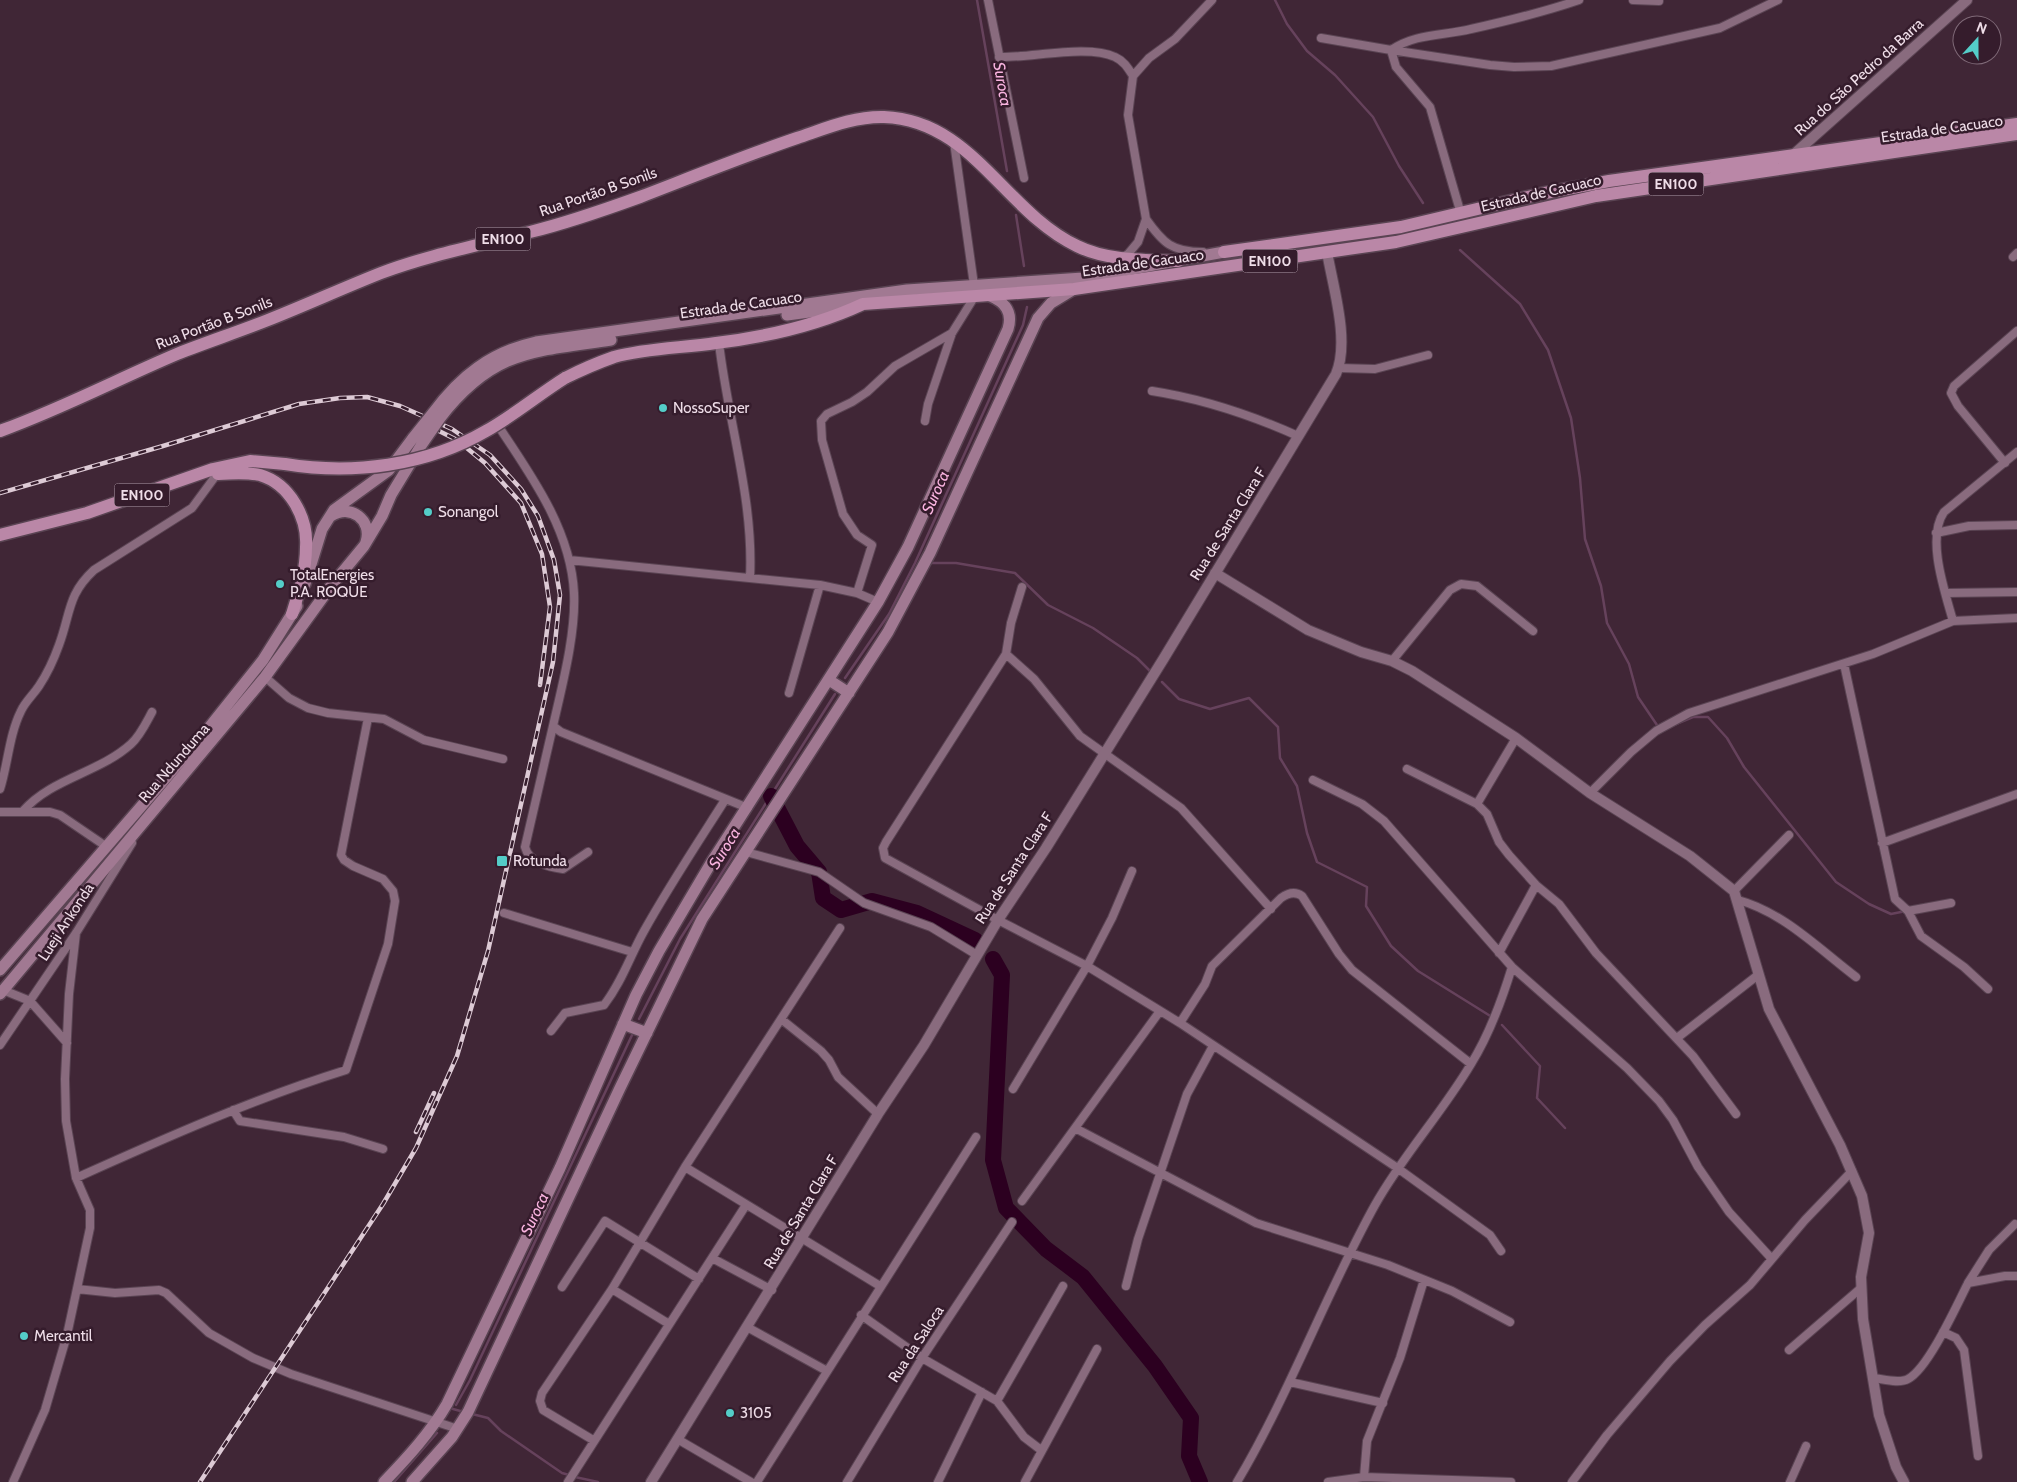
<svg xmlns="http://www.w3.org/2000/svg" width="2017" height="1482" font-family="Cabin,sans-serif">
	<rect width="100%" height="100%" fill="#402636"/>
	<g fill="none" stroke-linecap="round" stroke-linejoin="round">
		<path stroke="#66425c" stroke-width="2.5" d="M977,0L1007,171
			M1275,0L1287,24L1307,51L1335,75L1373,117L1399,166L1423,203
			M1016,215L1024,266
			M1460,250L1520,304L1548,350L1571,418L1580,478L1585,539L1601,586L1607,623L1629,664L1638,697L1659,728
			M928,563H956L1015,573L1048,605L1093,628L1137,658L1150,671
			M845,678L889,614L915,563L1023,325L1027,307
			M1162,682L1179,699L1210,709L1249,698L1278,727L1280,758L1297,786L1307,833L1317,862L1367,887L1366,906L1391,946L1418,971L1492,1017
			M1669,727L1693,717H1708L1727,738L1744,767L1836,882L1869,904L1891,914L1906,911
			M639,1019L680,939L835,694
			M1502,1025L1540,1066L1537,1098L1565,1128
			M456,1405L470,1380L633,1033
			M453,1409L464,1412
			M472,1414L488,1418L501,1431L562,1473L569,1475
			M575,1477L598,1482
			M394,1482L437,1433"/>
		<path stroke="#2c0020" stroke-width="16" d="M771,796L797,846L819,872L823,898L841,910L872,901L917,913L975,940
			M993,959L1002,975L993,1160L1006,1208L1046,1249L1083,1277L1155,1366L1191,1418L1189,1456L1200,1482"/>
		<g stroke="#5a4453" stroke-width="10">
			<path id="minor" d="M988,0L1024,178
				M1633,0L1659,1
				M1321,38L1391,50L1396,67L1430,107L1461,214
				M1391,50L1490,65L1514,67L1551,66L1720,28L1778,0
				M1391,50C1416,33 1443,36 1471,29C1507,21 1544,12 1579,0
				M999,57C1031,58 1088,44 1115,57C1124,61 1128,68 1133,76
				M954,142L974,285
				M1146,219C1163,243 1172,252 1203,252
				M2013,257L2017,253
				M1121,258L1128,254L1138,242L1146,219L1128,115L1133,76L1149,58L1175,39L1212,0
				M719,343C728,422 754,499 750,578
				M1339,368L1375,369L1428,355
				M1152,391C1204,399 1251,415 1298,436
				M925,421L928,404L952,333L975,296
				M497,424C531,475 571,530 574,593C576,634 562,686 553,726L561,732L748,808
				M2005,463L1958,406L1951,393L1954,386L2017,331
				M1936,533L1969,526L2017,525
				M569,560L820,585L857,593L878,602
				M1022,587L1011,623L1006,654L886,842L883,848L885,858L998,920L1087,966L1180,1023L1396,1167L1490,1235L1501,1251
				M857,593L872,545L857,535L843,514L822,440L821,421L827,414L852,402L867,392L895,366L952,333
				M1946,593L2017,592
				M1953,621C1945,592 1926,538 1944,512L2017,452
				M1006,654L1034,679L1080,736L1181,808L1271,909
				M1392,661L1450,590L1461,584L1477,586L1533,631
				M1844,664L1895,899L1908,911L1921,936L1964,967L1988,989
				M265,677L289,698L308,708L328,713L384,719L424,740L503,759
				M789,693L820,585
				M553,726L525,847C529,863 549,867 563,869L588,852
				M1516,738L1477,804L1487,814L1499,842L1509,855L1536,885L1559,904L1596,953L1693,1056L1736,1114
				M1407,769L1477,804
				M1313,780L1362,804L1384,821L1512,967L1627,1068L1659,1101L1673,1120L1698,1167L1729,1212L1771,1258
				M0,789C8,764 9,735 21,711C25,702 33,695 39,686C47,674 54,659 59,645C71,613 67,595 94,570L192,508L217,474
				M1590,793L1631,752L1656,731L1689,713L1873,654L1953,621L2017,618
				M23,811C52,778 99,773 131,744C140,736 146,723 152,712
				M0,812H50L60,815L107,847
				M1882,843L2017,794
				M746,852L819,872L864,903L931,927L977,955
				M1734,891L1789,835
				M1738,900C1783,912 1819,949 1856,977
				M1908,911L1951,903
				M504,913L632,952
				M1499,953L1536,885
				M3,990L30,1001L67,1043
				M781,1019L821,1051L829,1060L838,1077L878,1114
				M1180,1023L1205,984L1212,966L1281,898C1288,893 1295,891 1302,896L1339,954L1352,970L1471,1064
				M551,1031L565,1013L604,1005C622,982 630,956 644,931C669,886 697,844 725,800
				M1677,1038L1758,975
				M0,1045L76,933L132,843
				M1013,1089L1087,966L1112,918L1132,871
				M233,1110L240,1121L344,1137L383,1149
				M1075,1128L1256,1223L1388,1265L1452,1291L1510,1322
				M685,1167L880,1286
				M76,1178C165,1138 253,1099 346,1070L388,944L395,901L393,891L383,879L353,866L344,860L341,855L368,718
				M1022,1201L1160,1011
				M712,1258L772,1290
				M1968,1283L1989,1250L2015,1224
				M1126,1286L1138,1239L1187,1094L1213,1046
				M562,1287L605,1221L699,1279
				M77,1289L115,1293L159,1290L166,1293L209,1333L253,1358L291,1374L458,1429
				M612,1289L669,1324
				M861,1315L922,1358L997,1401L1024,1437L1041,1450
				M747,1327L827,1371
				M1943,1332L1956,1338L1964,1350L1978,1456
				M1789,1350L1861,1288
				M1873,1378C1883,1379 1899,1384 1908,1379C1928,1369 1957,1305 1968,1283L2005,1276H2017
				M1290,1382L1383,1403
				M997,1401L1063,1286
				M593,1440L543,1410L540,1401L542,1393L612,1289L685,1167L840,928
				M679,1440L751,1482
				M1364,1477L1367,1441L1400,1358L1424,1280
				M13,1482L45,1410L67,1335L90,1228V1210L76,1178L66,1121L65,1079L69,994L76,933
				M568,1482L746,1205
				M757,1482L976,1137
				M847,1482L922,1358L1012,1222
				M938,1482L982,1392
				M1025,1482L1097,1349
				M1237,1482C1290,1393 1325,1295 1375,1205C1403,1155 1442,1113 1471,1064C1489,1035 1502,1000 1512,967
				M1328,1482L1364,1477L1511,1482
				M1572,1482L1607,1435L1670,1361L1705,1325L1750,1285L1805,1220L1852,1171
				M1790,1482L1806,1446"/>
		</g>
		<g stroke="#5a4453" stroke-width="12">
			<path id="tertiary" d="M1793,155L1967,0
				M1215,573L1308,630L1361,652L1392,661L1412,671L1516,738L1590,793L1690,856L1734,891L1769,1009L1840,1145L1862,1196L1869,1233L1861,1277L1863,1319L1879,1415L1896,1467L1904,1482
				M651,1482L878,1114L924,1045L998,920L1046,848L1164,658L1336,374C1350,341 1333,287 1327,252"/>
		</g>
		<g stroke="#5a4453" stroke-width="14">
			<path id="secondary" d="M787,315L853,306
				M433,413C460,376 491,352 536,342L907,290L1083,278L1224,252
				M440,418C493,350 531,352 611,340
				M331,516C350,503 373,520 366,542
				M305,584L322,529L334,510L389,470L413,438
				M829,680L849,693
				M0,970L208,729L263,660L297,606
				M0,994L265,677L331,586L364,546L382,516L391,495L422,444
				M623,1024L647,1033
				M384,1482C408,1457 430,1433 447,1404L560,1168L636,995L659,951L711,863L878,602L908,547L1008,329C1013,312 1005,302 990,296
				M412,1482L452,1437L468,1412L620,1088L702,919L888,632L930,553L1038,318L1051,303L1074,289"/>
		</g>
		<g stroke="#5a4453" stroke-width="15">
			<path id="primary" d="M1224,252L1401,227L1545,193L1609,181L2017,124
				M565,378C581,370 597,363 614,357C646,348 683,348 716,343C765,337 818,325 863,304L1074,289L1327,252L1396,242L1596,196L2017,134
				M0,431C61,409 118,379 177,354C207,342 238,332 268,320C306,305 343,288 381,273C429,255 480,245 530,232C567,223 604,210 640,197C692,177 744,156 797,138C824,129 854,116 884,117C972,120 1004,211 1077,246C1107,261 1145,260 1178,261
				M218,474C232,473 247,472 260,475C290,484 308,518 306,547C306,571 299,592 292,614
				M0,535L87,513L213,469L250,461L285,464"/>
		</g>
		<use href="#minor" stroke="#896b7e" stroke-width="8"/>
		<use href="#tertiary" stroke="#896b7e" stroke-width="10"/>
		<use href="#secondary" stroke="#a17992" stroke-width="11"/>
		<use href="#primary" stroke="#ba87a7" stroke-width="12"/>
		<g stroke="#ddcad5" stroke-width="4.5">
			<path id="rail" d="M433,428L457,440L485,463L521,503L542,554L550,607L540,685
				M0,493L163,446L299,404L340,398L367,397L400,406L452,429L490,455L521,489L538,516L554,560L560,595L553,662L488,951L457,1056L416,1148L383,1204L200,1482
				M416,1132L434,1093"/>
		</g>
		<use href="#rail" stroke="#351c2c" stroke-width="2.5" stroke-dasharray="8" stroke-linecap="butt"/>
		<g stroke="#5a4453" stroke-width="14" stroke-linecap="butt">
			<path id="secondary-bridge" d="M413,438L433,413
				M422,444L440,418"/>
		</g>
		<g stroke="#5a4453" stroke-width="15" stroke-linecap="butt">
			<path id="primary-bridge" d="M285,464C352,475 426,466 486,431C513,416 538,395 565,378"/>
		</g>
		<use href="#secondary-bridge" stroke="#a17992" stroke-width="11"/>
		<use href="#primary-bridge" stroke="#ba87a7" stroke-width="12"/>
	</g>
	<g fill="#54cdc8" stroke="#351c2c" stroke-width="2">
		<circle cx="663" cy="408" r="5"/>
		<circle cx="428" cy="512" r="5"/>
		<circle cx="280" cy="584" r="5"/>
		<rect x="496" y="855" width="12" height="12" rx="2.5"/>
		<circle cx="24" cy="1336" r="5"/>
		<circle cx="730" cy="1413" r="5"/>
	</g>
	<g text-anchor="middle" stroke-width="5" stroke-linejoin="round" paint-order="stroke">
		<g fill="#351c2c" stroke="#b7a3b0" stroke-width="1">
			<rect x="1648.5" y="172.5" width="55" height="23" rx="4"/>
			<rect x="475.5" y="227.5" width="55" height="23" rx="4"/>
			<rect x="1242.5" y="249.5" width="55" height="23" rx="4"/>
			<rect x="114.5" y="483.5" width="55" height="23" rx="4"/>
		</g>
		<g font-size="14" font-weight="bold" fill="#efdde8">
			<text x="1676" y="189">EN100</text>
			<text x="503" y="244">EN100</text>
			<text x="1270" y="266">EN100</text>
			<text x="142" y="500">EN100</text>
		</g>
		<g font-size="15" fill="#efdde8" stroke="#351c2c">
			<text transform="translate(1859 77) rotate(-42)" y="5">Rua do São Pedro da Barra</text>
			<text transform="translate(1942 129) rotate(-8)" y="5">Estrada de Cacuaco</text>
			<text transform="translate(598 192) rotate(-19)" y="5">Rua Portão B Sonils</text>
			<text transform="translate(1541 193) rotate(-13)" y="5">Estrada de Cacuaco</text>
			<text transform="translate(1143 263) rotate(-8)" y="5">Estrada de Cacuaco</text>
			<text transform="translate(741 305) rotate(-8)" y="5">Estrada de Cacuaco</text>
			<text transform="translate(214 323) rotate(-21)" y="5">Rua Portão B Sonils</text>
			<text transform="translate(1228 524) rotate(-58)" y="5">Rua de Santa Clara F</text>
			<text transform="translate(174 763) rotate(-49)" y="5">Rua Ndunduma</text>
			<text transform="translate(1014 868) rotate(-57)" y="5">Rua de Santa Clara F</text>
			<text transform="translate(66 922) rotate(-57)" y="5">Lueji Ankonda</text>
			<text transform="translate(801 1212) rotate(-59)" y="5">Rua de Santa Clara F</text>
			<text transform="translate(916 1344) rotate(-57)" y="5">Rua da Saloca</text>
		</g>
		<g font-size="15" fill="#efdde8" stroke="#351c2c" text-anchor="start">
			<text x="673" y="413">NossoSuper</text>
			<text x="438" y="517">Sonangol</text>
			<text x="290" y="580">TotalEnergies<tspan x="290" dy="17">P.A. ROQUE</tspan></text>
			<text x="513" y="866">Rotunda</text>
			<text x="34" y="1341">Mercantil</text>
			<text x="740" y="1418">3105</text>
		</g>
		<g font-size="16" font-style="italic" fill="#fab4e0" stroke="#351c2c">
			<text transform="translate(1003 84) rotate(80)" y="6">Suroca</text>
			<text transform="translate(935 492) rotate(-66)" y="6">Suroca</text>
			<text transform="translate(724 848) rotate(-58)" y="6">Suroca</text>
			<text transform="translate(534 1214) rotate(-65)" y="6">Suroca</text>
		</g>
	</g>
	<g transform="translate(1977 40) rotate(21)"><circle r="24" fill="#351c2c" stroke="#7f6977"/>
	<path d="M0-4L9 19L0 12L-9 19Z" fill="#54cdc8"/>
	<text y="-8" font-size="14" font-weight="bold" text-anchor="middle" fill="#efdde8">N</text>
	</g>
</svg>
